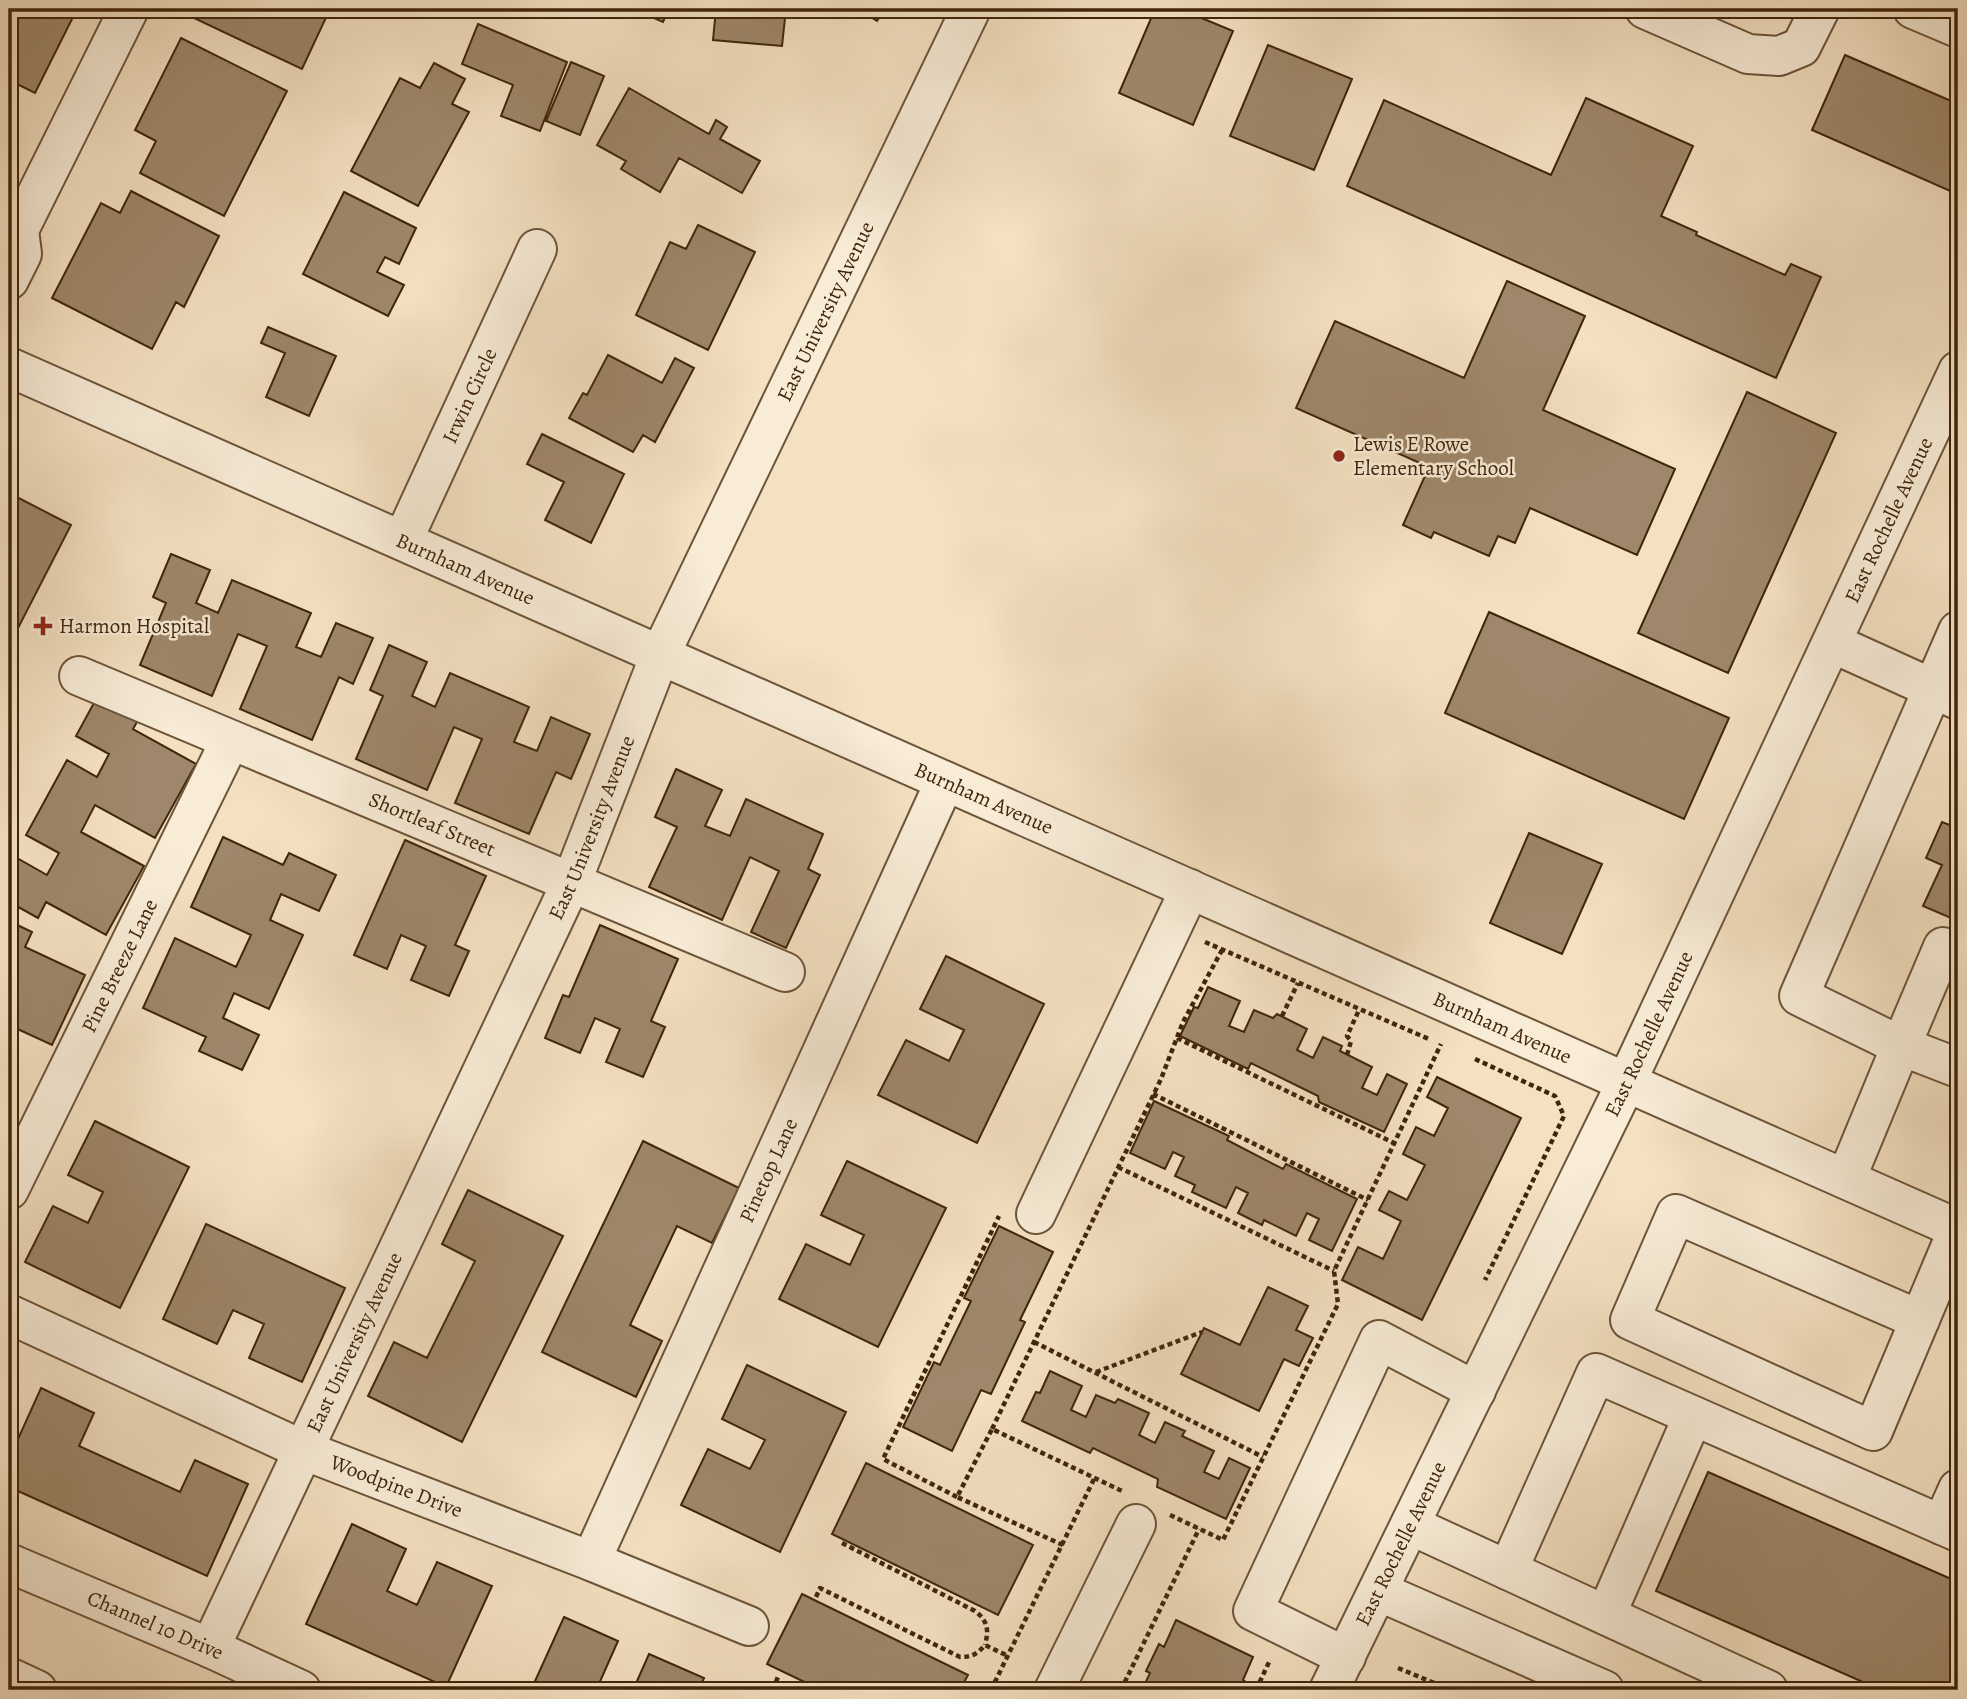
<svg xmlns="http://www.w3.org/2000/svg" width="1967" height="1699" font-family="Alegreya,serif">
	<rect width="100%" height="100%" fill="#f4e1c2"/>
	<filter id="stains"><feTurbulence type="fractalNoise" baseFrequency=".00286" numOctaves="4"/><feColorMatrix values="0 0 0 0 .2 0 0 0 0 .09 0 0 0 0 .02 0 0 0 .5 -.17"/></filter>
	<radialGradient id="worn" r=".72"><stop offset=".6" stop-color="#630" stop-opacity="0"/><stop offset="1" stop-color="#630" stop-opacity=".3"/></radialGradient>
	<path fill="#9e876a" stroke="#40250b" stroke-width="2" d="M9,9H77L35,93L13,82L9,92Z
		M198,9H330L302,69L194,18Z
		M633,9H669L663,22Z
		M716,9H786L782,46L713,40Z
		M858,9H885L877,21Z
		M1155,9H1180L1233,31L1193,125L1119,93Z
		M478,24L567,62L540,131L501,116L513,85L462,64Z
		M181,38L287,91L224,216L140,173L156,141L135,130Z
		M1268,45L1352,79L1314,170L1230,136Z
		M1845,55L1958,104L1957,194L1812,130Z
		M571,62L604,76L580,135L546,121Z
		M434,63L465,79L452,104L469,112L418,206L351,171L400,78L420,88Z
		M629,88L709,134L716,120L727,127L720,139L760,161L742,193L679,158L660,192L621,169L626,161L597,145Z
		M1586,98L1693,146L1661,216L1697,232L1696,235L1785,275L1791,264L1821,277L1776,378L1347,186L1384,100L1551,175Z
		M131,191L219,236L184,307L176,302L152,349L52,298L101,203L120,213Z
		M344,192L416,228L399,264L385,257L377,272L404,285L388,316L303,274Z
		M698,225L755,252L708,350L636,315L670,242L686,249Z
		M1507,281L1585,316L1543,410L1675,469L1637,555L1530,508L1515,543L1498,536L1489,556L1434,532L1431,538L1403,525L1429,467L1296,408L1335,321L1464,378Z
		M268,327L336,356L309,416L266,397L285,353L261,343Z
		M608,355L662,383L675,358L694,368L655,442L643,435L633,452L569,418L583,393L587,395Z
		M1747,392L1836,433L1728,673L1638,633Z
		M542,434L624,474L591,543L545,520L564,482L527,464Z
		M9,493L71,525L15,634L9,631Z
		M171,554L210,570L196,603L218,613L232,580L311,613L296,647L321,657L336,623L373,638L353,684L339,677L312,740L240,709L267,646L238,634L212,696L140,665L166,603L153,597Z
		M1489,612L1729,718L1684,819L1445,713Z
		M389,645L427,662L412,696L435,707L450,673L529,707L514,742L537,751L551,717L590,734L571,779L556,772L529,834L455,803L482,739L454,727L427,790L356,759L383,696L370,690Z
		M96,699L137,722L133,729L196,764L155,838L95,805L81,832L144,866L106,935L46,902L38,918L9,902V872L17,858L47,875L59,853L26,835L67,760L97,777L109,754L76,736Z
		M676,769L722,790L705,826L730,836L746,799L823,834L808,869L820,875L786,948L751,932L779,871L750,857L722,920L649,887L677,827L655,817Z
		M1958,819V921L1923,906L1942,865L1926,858L1942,822L1955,827Z
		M1529,833L1602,864L1562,954L1490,923Z
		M223,837L283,865L289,853L336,875L319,911L281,894L270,920L303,935L269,1009L234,993L223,1018L259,1035L242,1070L199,1051L206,1037L143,1008L175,938L236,967L251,935L191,907Z
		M405,840L486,876L455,945L469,951L449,996L411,980L426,946L401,935L387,969L354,955Z
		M9,921L32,932L25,947L85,975L52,1045L9,1025Z
		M600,925L678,959L651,1021L665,1027L643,1077L606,1062L620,1029L595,1018L580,1053L545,1038L563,995L569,997Z
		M946,956L1044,1004L977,1143L878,1095L906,1040L949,1061L964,1030L920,1009Z
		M1208,987L1240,1001L1229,1026L1244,1032L1254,1010L1273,1018L1277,1014L1307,1029L1297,1050L1313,1058L1323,1037L1342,1046L1340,1051L1372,1067L1362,1088L1377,1095L1387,1074L1407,1084L1384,1132L1319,1102L1318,1096L1251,1063L1248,1069L1180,1036L1194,1007L1198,1008Z
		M1437,1077L1521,1118L1422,1320L1342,1280L1358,1247L1383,1259L1401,1221L1379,1210L1389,1191L1407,1200L1425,1165L1403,1154L1416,1127L1434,1136L1448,1108L1427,1097Z
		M1154,1101L1229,1136L1227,1140L1283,1169L1286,1164L1357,1199L1332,1251L1309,1240L1319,1219L1307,1213L1296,1236L1264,1220L1262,1225L1238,1213L1248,1193L1236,1187L1226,1208L1192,1192L1195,1185L1175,1176L1184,1157L1173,1152L1165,1169L1130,1153Z
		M95,1121L189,1167L120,1308L25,1262L53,1206L88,1223L103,1192L68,1175Z
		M643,1141L739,1188L712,1243L677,1226L630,1325L662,1341L636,1397L542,1352Z
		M847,1161L946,1208L878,1347L779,1299L806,1244L850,1265L864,1235L821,1215Z
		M468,1190L563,1236L462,1442L368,1396L394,1342L427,1358L475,1261L442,1244Z
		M206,1224L345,1288L302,1382L249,1358L264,1324L233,1310L217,1344L163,1319Z
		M999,1226L1053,1252L1020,1320L1025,1322L991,1394L981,1390L952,1451L903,1427L934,1362L940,1365L971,1301L964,1298Z
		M1268,1287L1308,1306L1296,1330L1313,1338L1299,1366L1284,1359L1259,1411L1181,1374L1204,1328L1240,1345Z
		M747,1365L846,1412L780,1552L681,1505L708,1449L750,1469L765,1440L722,1419Z
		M1050,1371L1082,1386L1071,1410L1086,1417L1096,1395L1115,1403L1118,1399L1149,1413L1139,1435L1155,1443L1165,1422L1185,1431L1182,1436L1214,1451L1204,1472L1219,1479L1229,1458L1250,1468L1226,1519L1157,1487L1158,1479L1093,1448L1090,1453L1022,1421L1036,1392L1040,1393Z
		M41,1388L94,1413L79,1446L180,1492L195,1460L248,1484L207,1576L9,1487V1459Z
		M866,1463L1033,1545L998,1615L832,1534Z
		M1708,1472L1958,1582V1690H1881L1656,1591Z
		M352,1524L406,1549L387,1591L417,1605L437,1562L492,1586L446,1687L306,1624Z
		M802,1594L968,1675L960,1690H821L767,1664Z
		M564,1617L618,1641L598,1686L608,1690H531Z
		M1176,1620L1253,1657L1243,1680L1246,1682L1242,1690H1142L1150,1673L1146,1671L1159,1644L1164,1647Z
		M649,1654L704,1678L699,1690H633Z"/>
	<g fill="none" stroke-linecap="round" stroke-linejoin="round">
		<g stroke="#6d5439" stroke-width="42">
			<g id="minor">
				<path d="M1645,9L1748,54L1779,56L1801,47L1820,9"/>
				<path d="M1913,9L1958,28"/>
				<path d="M9,280L22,254L19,230L129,9"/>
				<path id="s1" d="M9,367L1958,1229"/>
				<path id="s2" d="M403,540L537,249"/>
				<path d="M1832,643L1958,700"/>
				<path id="s3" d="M79,676L785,972"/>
				<path d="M1943,947L1901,1046L1958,1068"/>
				<path d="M1846,1179L1901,1046L1799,996L1958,631"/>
				<path id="s4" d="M9,1190L230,741"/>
				<path d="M1036,1214L1190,889"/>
				<path id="s5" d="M9,1314L303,1450L591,1561L749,1626"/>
				<path d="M1920,1320L1676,1214L1630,1320L1873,1431L1958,1229"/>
				<path d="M1958,1489L1942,1525L1958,1532"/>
				<path d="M1410,1525L1768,1690"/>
				<path id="s6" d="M591,1561L945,781"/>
				<path id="s7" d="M9,1563L210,1648L301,1690"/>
				<path d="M1508,1570L1596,1373L1942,1525"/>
				<path d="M1378,1591L1604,1690"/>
				<path d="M1606,1615L1693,1416"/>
				<path id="s8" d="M210,1648L572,881L660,655L971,9"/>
				<path d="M1346,1657L1253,1611L1379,1340L1476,1391"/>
				<path d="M9,1677L37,1690"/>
				<path d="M1054,1690L1136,1524"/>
				<path id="s9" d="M1329,1690L1627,1081L1958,371"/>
			</g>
		</g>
		<path stroke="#40250b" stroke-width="4.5" stroke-dasharray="5 3.5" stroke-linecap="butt" d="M1205,942L1431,1040
			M1282,1016L1298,983
			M1177,1038L1394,1143
			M1347,1055L1351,1041L1347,1036L1359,1010
			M1475,1059L1555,1096L1564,1116L1485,1280
			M1153,1094L1368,1200
			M1118,1167L1334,1271
			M1034,1342L1263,1457
			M1096,1372L1202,1332
			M992,1429L1161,1079L1183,1022L1222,950
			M957,1497L883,1459L999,1216
			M1170,1515L1223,1540L1338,1304L1334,1271L1441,1044
			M842,1543L975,1611C988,1621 989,1630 985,1645
			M1063,1545L957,1497L992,1429L1122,1491
			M816,1597L820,1588L960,1657C972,1657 977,1654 985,1645L1008,1656
			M1398,1668L1451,1690
			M773,1690L779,1674
			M991,1690L1095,1477
			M1121,1690L1199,1529
			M1256,1690L1270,1660"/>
		<use href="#minor" stroke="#f8ecd7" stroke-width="38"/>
	</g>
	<g fill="#8f2418" stroke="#f8ecd7" stroke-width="2.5">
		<circle cx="1339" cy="456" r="7"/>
		<path d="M39.5 615.5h7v7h7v7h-7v7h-7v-7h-7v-7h7z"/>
	</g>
	<g text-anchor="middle" stroke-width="5" stroke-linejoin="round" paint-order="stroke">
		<g font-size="21" fill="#40250b" stroke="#f8ecd7">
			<text dy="7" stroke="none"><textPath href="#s8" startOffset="1472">East University Avenue</textPath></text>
			<text dy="7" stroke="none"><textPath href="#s2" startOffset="159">Irwin Circle</textPath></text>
			<text dy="7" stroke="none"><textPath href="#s9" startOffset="1297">East Rochelle Avenue</textPath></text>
			<text dy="7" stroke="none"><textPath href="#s1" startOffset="499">Burnham Avenue</textPath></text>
			<text dy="7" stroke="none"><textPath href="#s1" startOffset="1066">Burnham Avenue</textPath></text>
			<text dy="7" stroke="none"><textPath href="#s3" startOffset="383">Shortleaf Street</textPath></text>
			<text dy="7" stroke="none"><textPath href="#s8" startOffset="905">East University Avenue</textPath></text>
			<text dy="7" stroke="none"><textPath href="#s4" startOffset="250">Pine Breeze Lane</textPath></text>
			<text dy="7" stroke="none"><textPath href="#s1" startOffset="1633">Burnham Avenue</textPath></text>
			<text dy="7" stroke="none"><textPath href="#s9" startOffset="730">East Rochelle Avenue</textPath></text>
			<text dy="7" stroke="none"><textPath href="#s6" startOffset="429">Pinetop Lane</textPath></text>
			<text dy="7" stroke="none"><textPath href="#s8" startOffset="338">East University Avenue</textPath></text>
			<text dy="7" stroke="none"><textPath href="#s5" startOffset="424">Woodpine Drive</textPath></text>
			<text dy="7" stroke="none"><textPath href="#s9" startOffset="163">East Rochelle Avenue</textPath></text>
			<text dy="7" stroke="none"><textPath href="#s7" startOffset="159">Channel 10 Drive</textPath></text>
		</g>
		<g font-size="21" fill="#40250b" stroke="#f8ecd7" text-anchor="start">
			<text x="1353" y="451">Lewis E Rowe<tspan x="1353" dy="24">Elementary School</tspan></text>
			<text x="59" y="633">Harmon Hospital</text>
		</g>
	</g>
	<rect width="1967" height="1699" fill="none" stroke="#f4e1c2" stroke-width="35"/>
	<rect x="10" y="10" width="1946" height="1678" fill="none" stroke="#40250b" stroke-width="3.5"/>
	<rect x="18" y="18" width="1932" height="1664" fill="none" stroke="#40250b" stroke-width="2"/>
	<rect width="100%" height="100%" filter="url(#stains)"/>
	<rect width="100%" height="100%" fill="url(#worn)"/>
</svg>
